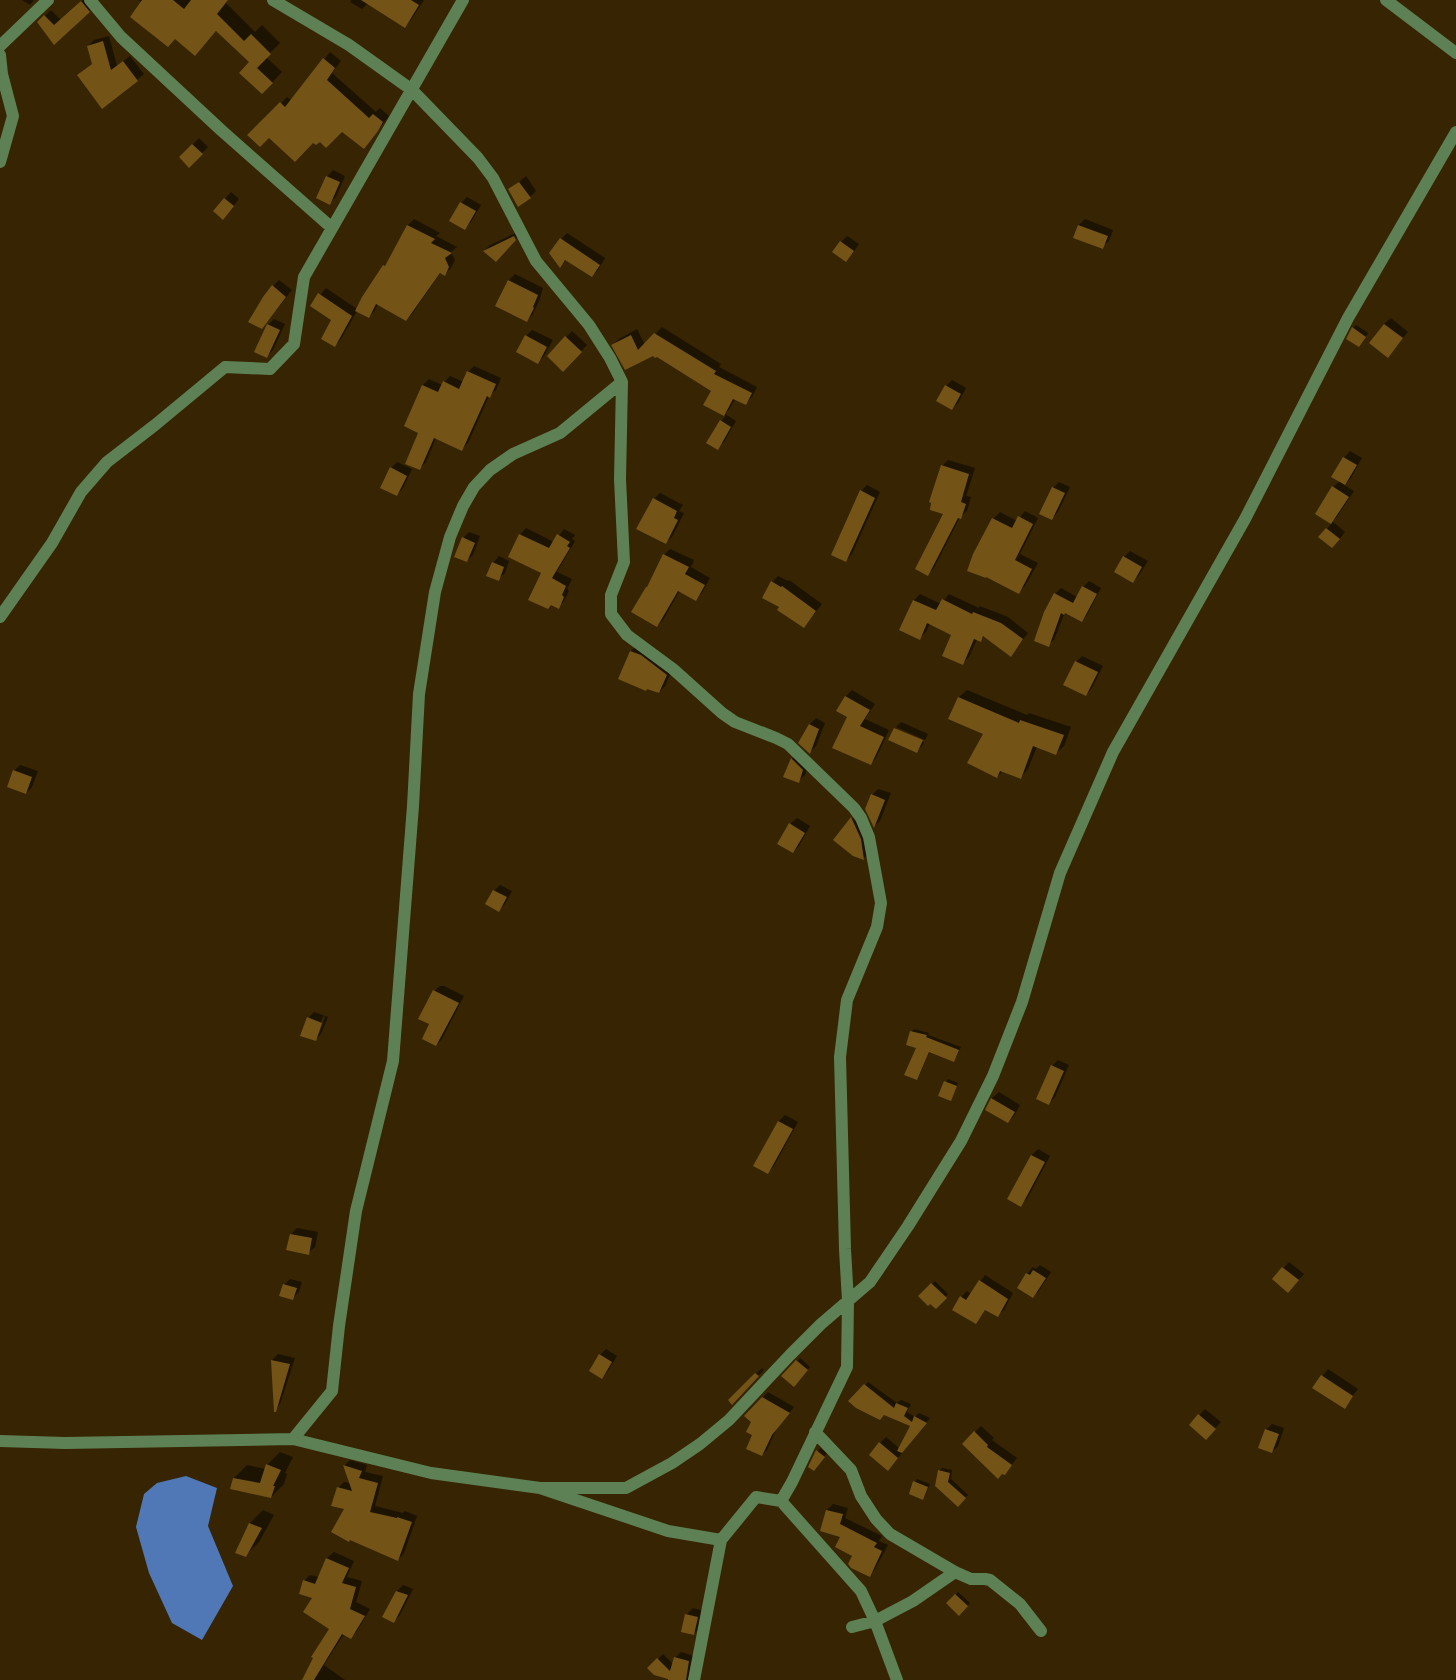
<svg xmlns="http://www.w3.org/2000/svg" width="1456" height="1680" font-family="'Source Serif 4',serif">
	<rect width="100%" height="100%" fill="#362402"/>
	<path fill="#5078b7" d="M186,1476L217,1488L208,1526L233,1586L202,1640L172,1623L149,1573L136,1527L144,1494L157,1483Z"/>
	<path fill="#0007" fill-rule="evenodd" d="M22,0H34L30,5Z
		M83,0H91L95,5L54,43L38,22L51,10L61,20Z
		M139,0H228L226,3L255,32L262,25L280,43L266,57L282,72L262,93L250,62L217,30L195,55Z
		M351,0H424L411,20L405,26L368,3L362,9L350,2Z
		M109,36L117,66L130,56L144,74L103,107L78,75L93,63L88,46L94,40Z
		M330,52L341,61L332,73L376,112L380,108L389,116L370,141L342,130L320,140L249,135L287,97L292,101Z
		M199,138L208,147L189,166L181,157Z
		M333,170L345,176L336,197L330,203L327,177Z
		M526,176L536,191L530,197L510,190Z
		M231,192L239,199L229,212L214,211Z
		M467,197L481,205L471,222L464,228L461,203Z
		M414,219L440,233L436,236L457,247L451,252L455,260L451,268L445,274L441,272L412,314L406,320L378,304L375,310L369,317L357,311L341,339L335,346L333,320L312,305L326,288L357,309L384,266L389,261L408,225Z
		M1085,219L1113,230L1109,241L1102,247L1075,237L1079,225Z
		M520,231L521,233L502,254L484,251L490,245Z
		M567,233L605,258L598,270L592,276L566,260L560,266L561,239Z
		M847,236L859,244L852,254L841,242Z
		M515,274L543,288L539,301L533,314L527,321L496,305L509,280Z
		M279,280L292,290L268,321L273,286Z
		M1391,318L1408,332L1388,356L1384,324Z
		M274,319L285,324L273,350L267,356L268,325Z
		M1356,325L1368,333L1361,343L1353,328Z
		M662,327L721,364L719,367L757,387L752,397L746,403L735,399L730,408L725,414L736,421L724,442L717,448L721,421L726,416L705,405L712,391L656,355L613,345L619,339L637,329L645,345Z
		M532,330L553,340L544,356L538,362L526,336Z
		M572,331L587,345L563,370L548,356Z
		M474,366L501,378L496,390L489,396L468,443L462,449L436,438L426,462L420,468V432L405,425L423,385L429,379L442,385L450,376L464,382L468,372Z
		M952,380L966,388L958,403L951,409L946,386Z
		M1350,451L1362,458L1351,478L1344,485L1354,491L1337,517L1332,521L1345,532L1338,541L1320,537L1332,523L1316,514L1333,487L1340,481L1344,458Z
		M948,460L975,468L966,496L971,497L967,511L960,517L934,568L928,574L945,513L942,466Z
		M397,462L412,469L403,488L397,495L391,468Z
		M1059,482L1070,487L1058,512L1051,519L1053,488Z
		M867,485L880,492L852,554L846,561L861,491Z
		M660,493L683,505L679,511L684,513L672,537L665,543L654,499Z
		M1025,511L1038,518L1020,554L1038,563L1025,586L1019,592L987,576L974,554L993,519L1000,512L1017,521Z
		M526,528L554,542L564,529L575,535L572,539L575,541L557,572L572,579L567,589L569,591L564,601L558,607L543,573L520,535Z
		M469,532L480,536L473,555L466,561L463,538Z
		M670,549L694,560L691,567L710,578L702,593L695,599L680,590L663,620L657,626L647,587L664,555Z
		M1130,551L1148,561L1139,575L1133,581L1124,557Z
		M499,556L509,561L505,573L498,579L493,563Z
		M778,576L788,581L789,580L822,604L804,627L781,607L772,582Z
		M1089,581L1101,588L1087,615L1082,621L1065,612L1054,640L1048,645L1055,594L1061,588L1077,597L1083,587Z
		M920,594L941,604L949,594L979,608L980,606L1008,617L1028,633L1011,655L985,636L980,640L977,639L969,657L963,663L952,635L930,623L926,632L919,638L914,600Z
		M637,645L673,668L665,686L659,692L619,678L631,651Z
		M1082,656L1103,666L1092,688L1086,695L1076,662Z
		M852,690L875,704L865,719L889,730L876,758L870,764L848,716L838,710L846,696Z
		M967,690L1027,715L1029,713L1071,727L1064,746L1056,753L1037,746L1028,769L1021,777L1003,771L997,777L985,733L950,718L959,697Z
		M816,718L825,723L816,746L810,752L800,742L810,724Z
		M901,722L928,734L925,740L896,727Z
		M896,727V730L924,742L923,745L917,751L890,740Z
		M798,753L809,764L805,775L798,781L785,776L792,759Z
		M20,765L38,771L32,787L26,793L14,771Z
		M878,789L891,793L880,821L874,826L872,795Z
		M857,813L870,852L864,858L854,855L835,839Z
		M797,818L810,826L799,846L793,852L790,824Z
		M500,885L512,891L505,904L499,910L494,891Z
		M440,986H444L464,996L442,1039L436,1045L431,1024L433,992Z
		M314,1012L328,1017L321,1034L315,1040L308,1018ZM323,1016L325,1017L319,1034H317Z
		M914,1029L929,1033L928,1035L961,1047L956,1057L954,1060L930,1051L919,1076L916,1078L918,1047L908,1044L912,1031Z
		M1058,1060L1069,1065L1055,1097L1049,1104L1052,1066Z
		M948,1079L958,1083L953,1096L950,1099L946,1082Z
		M999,1092L1020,1105L1014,1116L1008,1122L987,1110L992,1098Z
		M785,1115L798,1122L774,1166L768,1172L755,1165L779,1121Z
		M1038,1149L1050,1156L1027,1199L1020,1205L1009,1199L1032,1155Z
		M297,1228L318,1232L315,1247L308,1253L291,1234Z
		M1289,1262L1304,1274L1294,1285L1274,1279Z
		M1040,1265L1051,1272L1039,1291L1033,1297L1027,1274L1033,1267L1036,1269Z
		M985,1275L1013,1293L1004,1310L998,1315L986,1309L976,1322L961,1297L967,1291L971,1294Z
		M290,1279L302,1282L299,1292L293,1298L284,1285Z
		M935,1281L948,1294L936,1307L920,1296Z
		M606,1349L617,1356L608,1371L602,1377L600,1355Z
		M278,1354L295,1358L280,1404L276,1409L272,1360Z
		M800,1358L810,1367L796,1383L783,1376Z
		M762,1368L764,1370L732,1403L730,1400Z
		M1328,1369L1358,1389L1344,1407L1314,1387Z
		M868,1382L897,1403L901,1400L911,1404L907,1412L915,1417L919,1413L930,1418L894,1463L880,1443L886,1437L900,1449L911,1425L850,1401Z
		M768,1392L794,1407L777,1428L767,1450L762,1455L754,1434L752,1422L746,1416Z
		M1205,1409L1221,1422L1212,1432L1191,1425Z
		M1272,1424L1284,1428L1278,1446L1272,1452L1266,1430Z
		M981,1426L994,1438L992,1440L1017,1458L1005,1473L963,1444Z
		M820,1448L827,1453L816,1467L810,1466Z
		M280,1452L293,1457L285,1473L287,1474L284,1484L271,1497L234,1478L247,1465L266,1469L267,1465Z
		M350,1460L367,1465L365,1472L383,1476L375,1506L403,1513L405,1511L417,1516L404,1553L398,1560L345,1508L338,1488L344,1482L350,1483L344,1466Z
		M942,1468L952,1470L951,1479L968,1495L958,1506L939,1471Z
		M917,1479L930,1484L925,1496L923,1499L915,1482Z
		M833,1504L848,1508L845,1518L882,1536L879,1541L888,1545L875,1569L869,1576L853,1555L827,1510Z
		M263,1510L274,1515L259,1542L246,1555L250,1523Z
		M334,1552L354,1561L347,1577L362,1581L356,1602L370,1609L357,1631L351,1637L344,1634L324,1665L345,1680H303L331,1629L304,1581L310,1575L319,1577L327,1558Z
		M403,1585L413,1589L400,1615L394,1621L397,1591Z
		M958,1592L970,1603L959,1614L948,1603Z
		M693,1608L703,1611L700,1627L694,1634L683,1631L687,1614Z
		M681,1652L694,1656L688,1680H679L649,1668L663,1654L673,1664L675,1658Z"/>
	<path fill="#745416" d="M142,0H173L184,9L191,0H228L217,14L244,41L251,34L271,54L257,68L273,83L262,94L239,73L249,62L216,31L195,56L175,39L168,47L130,17Z
		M361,0H411L419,5L405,28Z
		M81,1L90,12L54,45L37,22L44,15L54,25Z
		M103,41L111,70L123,61L138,81L102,109L77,75L92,64L87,46Z
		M323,58L335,68L327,80L369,118L373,114L383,122L378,131L364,149L342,132L326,148L320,142L316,145L313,143L295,162L269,138L260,147L247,135L280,102L285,107Z
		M192,144L203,154L189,168L179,157Z
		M326,176L340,182L330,205L316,198Z
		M519,182L531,198L518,207L508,189Z
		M224,198L234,206L223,220L213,211Z
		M460,202L476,211L465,230L449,221Z
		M407,225L435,239L431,243L452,253L445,258L449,267L445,276L440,273L406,321L376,304L369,318L355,311L362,297L383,265L385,266Z
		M1078,225L1108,236L1103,249L1073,238Z
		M514,236L516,240L496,262L483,251Z
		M560,238L600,265L592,277L565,260L560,268L549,253Z
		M840,241L854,251L846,262L832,252Z
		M508,280L538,295L533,307L534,308L527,322L495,306Z
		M272,285L286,297L262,329L248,322L263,297Z
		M318,293L352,316L335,347L321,339L331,320L310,306Z
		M267,324L280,330L267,358L254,352Z
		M1384,324L1403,338L1388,358L1369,343Z
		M1352,327L1366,337L1359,347L1346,339Z
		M654,333L716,371L714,374L752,393L746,405L733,399L724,416L703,405L711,391L657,357L655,358L653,356L625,370L611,345L631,335L638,350Z
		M525,335L547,347L538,364L516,352Z
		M565,336L582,352L563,372L547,356Z
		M467,371L496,384L490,398L487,396L462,451L434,438L420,470L405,464L418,433L404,426L422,385L438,392L443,381L459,389Z
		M945,385L961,394L952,410L936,401Z
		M720,420L731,427L718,450L706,443Z
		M1343,457L1357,465L1345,485L1331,477Z
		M941,465L969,474L961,502L966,504L961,519L958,518L928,576L915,569L943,514L930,510L931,503L929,502Z
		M390,467L407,476L397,496L380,488Z
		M1332,486L1349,497L1331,524L1315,514Z
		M1052,487L1065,493L1052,520L1039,514Z
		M860,490L875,498L846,562L831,555Z
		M653,498L677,511L674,518L678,520L666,544L636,529Z
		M1018,516L1033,524L1015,560L1032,569L1019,594L986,577V578L967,571L973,554L992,518L1012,528Z
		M1326,528L1340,539L1332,548L1318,537Z
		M519,534L549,548L557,534L570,542L567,546L570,548L552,578L566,586L562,595L564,597L559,609L551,605L548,609L528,600L541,573L508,557Z
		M462,537L475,543L467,562L454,557Z
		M663,554L689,567L685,574L705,585L696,601L678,591L657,627L631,612L646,587H647Z
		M1123,556L1142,567L1133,583L1114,572Z
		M492,562L504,567L499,581L486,576Z
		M771,581L781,587L782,586L816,611L804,628L777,610L779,607L762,598Z
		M1082,586L1097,594L1082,622L1065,613L1064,615L1061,613L1049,647L1034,641L1044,612L1054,593L1073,603Z
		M942,599L972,614L973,612L1001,623L1023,639L1011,657L983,636L981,642L974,639L963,665L942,656L951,635L927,623L920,640L899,630L913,600L936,610Z
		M630,651L641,655L667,675L659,693L647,689L646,691L618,679Z
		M1075,661L1098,672L1086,696L1063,685Z
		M845,696L870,710L860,726L884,737L871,765L832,748L847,717L836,711Z
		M958,697L1019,723L1020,720L1064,735L1056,755L1033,746L1021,779L1000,771L997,778L967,763L983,734L948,719Z
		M809,724L819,729L810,754L798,743Z
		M894,728L923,740L917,753L888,740Z
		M791,758L803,770L799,783L783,777Z
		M13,770L32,777L26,794L7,787Z
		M871,794L885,800L874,828L865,809Z
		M851,817L861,839L864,860L853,856L833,840Z
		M789,823L805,833L793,853L777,844Z
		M493,890L507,897L499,912L485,904Z
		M433,990L459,1003L436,1046L422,1039L429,1024L418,1019Z
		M307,1017L322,1023L316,1041L300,1036Z
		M910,1031L927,1035L926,1037L959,1050L954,1062L929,1052L917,1080L904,1075L916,1048L906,1045Z
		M1051,1065L1064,1071L1049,1105L1036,1099Z
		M944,1081L957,1086L951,1101L938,1096Z
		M991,1098L1015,1112L1008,1123L985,1110Z
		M778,1121L793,1129L768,1174L753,1166Z
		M1031,1155L1045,1162L1021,1207L1007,1199Z
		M290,1234L312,1238L309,1255L286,1250Z
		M1282,1267L1299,1280L1288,1293L1272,1279Z
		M1033,1270L1046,1278L1033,1298L1017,1288L1026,1273L1030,1275Z
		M979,1280L1008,1299L998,1317L985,1310L976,1324L952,1310L960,1296L966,1300Z
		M931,1283L947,1298L936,1309L930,1304L928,1306L918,1296Z
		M283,1284L297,1288L293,1300L279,1296Z
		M599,1354L612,1362L602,1379L589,1371Z
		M271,1360L290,1364L276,1412H274Z
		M796,1360L808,1370L794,1387L781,1376Z
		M755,1373L759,1376L732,1405L728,1400Z
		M1321,1375L1353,1396L1345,1409L1312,1388Z
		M864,1384L894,1408L896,1403L908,1408L904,1416L912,1422L914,1416L927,1423L902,1453L897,1451L910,1426L884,1415L880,1420L856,1408L848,1401Z
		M762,1397L790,1413L772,1435L762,1456L746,1449L752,1435L746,1432L751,1422L744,1416Z
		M1198,1414L1216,1429L1206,1440L1189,1425Z
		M1265,1429L1279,1434L1272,1453L1258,1448Z
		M974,1431L988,1445L987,1447L1012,1465L1005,1475L1002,1474L998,1479L962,1444Z
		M879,1442L898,1458L888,1471L869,1455Z
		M816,1450L825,1457L814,1471L808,1467Z
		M266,1464L281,1470L273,1486H275L271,1498L230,1489L233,1478L260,1483Z
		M343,1465L362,1471L359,1478L378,1483L370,1512L397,1518V1517L412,1522L398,1561L350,1540L349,1542L331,1532L344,1509L331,1506L337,1487L352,1491Z
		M938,1470L950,1473L948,1482L966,1498L958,1507L935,1486Z
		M913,1481L928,1487L923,1500L909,1494Z
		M826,1510L843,1514L840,1524L877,1543L874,1547L882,1551L870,1577L851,1568L848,1564L852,1556L835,1547L840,1537L820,1531Z
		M249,1523L262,1528L246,1557L235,1553Z
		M326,1558L349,1568L342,1583L356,1587L350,1609L365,1616L351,1639L342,1634L314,1680H302L313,1658L311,1657L329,1629L303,1612L312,1598L299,1594L303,1580L315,1584Z
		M396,1591L408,1595L394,1623L382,1617Z
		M955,1594L968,1606L959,1616L946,1603Z
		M685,1614L698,1617L694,1635L681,1632Z
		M674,1657L689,1661L686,1680H668V1679L654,1675L647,1668L657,1658L670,1671Z"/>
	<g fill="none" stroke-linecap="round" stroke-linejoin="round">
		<path stroke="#5e8055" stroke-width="12" d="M90,0L121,37L221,130L332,228
			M273,0L349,45L412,90L478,158L493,178L536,261L589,325L610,358L622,382L620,479L624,562L611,595V614L627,635L673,669L722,713L735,722L776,738L788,744L854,808L861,818L869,837L881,903L877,927L847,1000L840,1057L845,1249L848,1301L847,1367L792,1482L781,1501L756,1497L721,1540
			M1386,0L1456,53
			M0,46L48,0
			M0,55L2,74L13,116L0,162
			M0,617L52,543L81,492L107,462L155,425L225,367L270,369L294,344L304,277L463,0
			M815,1432L851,1470L861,1496L876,1519L890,1534L955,1572L971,1579H985L990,1580L1020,1604L1041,1631
			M293,1439L332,1391L339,1326L356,1211L393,1061L413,806L419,694L435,592L450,537L463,506L474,487L490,470L513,454L560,433L622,382
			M0,1441L65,1443L293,1439L431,1473L540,1488L668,1531L721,1540L694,1680
			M540,1488H626L672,1463L700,1444L729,1420L790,1355L821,1324L870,1282L908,1226L961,1141L993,1076L1022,1002L1060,873L1113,752L1245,519L1348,318L1456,132
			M781,1501L861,1591L875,1621L897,1680
			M852,1627L875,1621L913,1601L955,1572"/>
	</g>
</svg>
